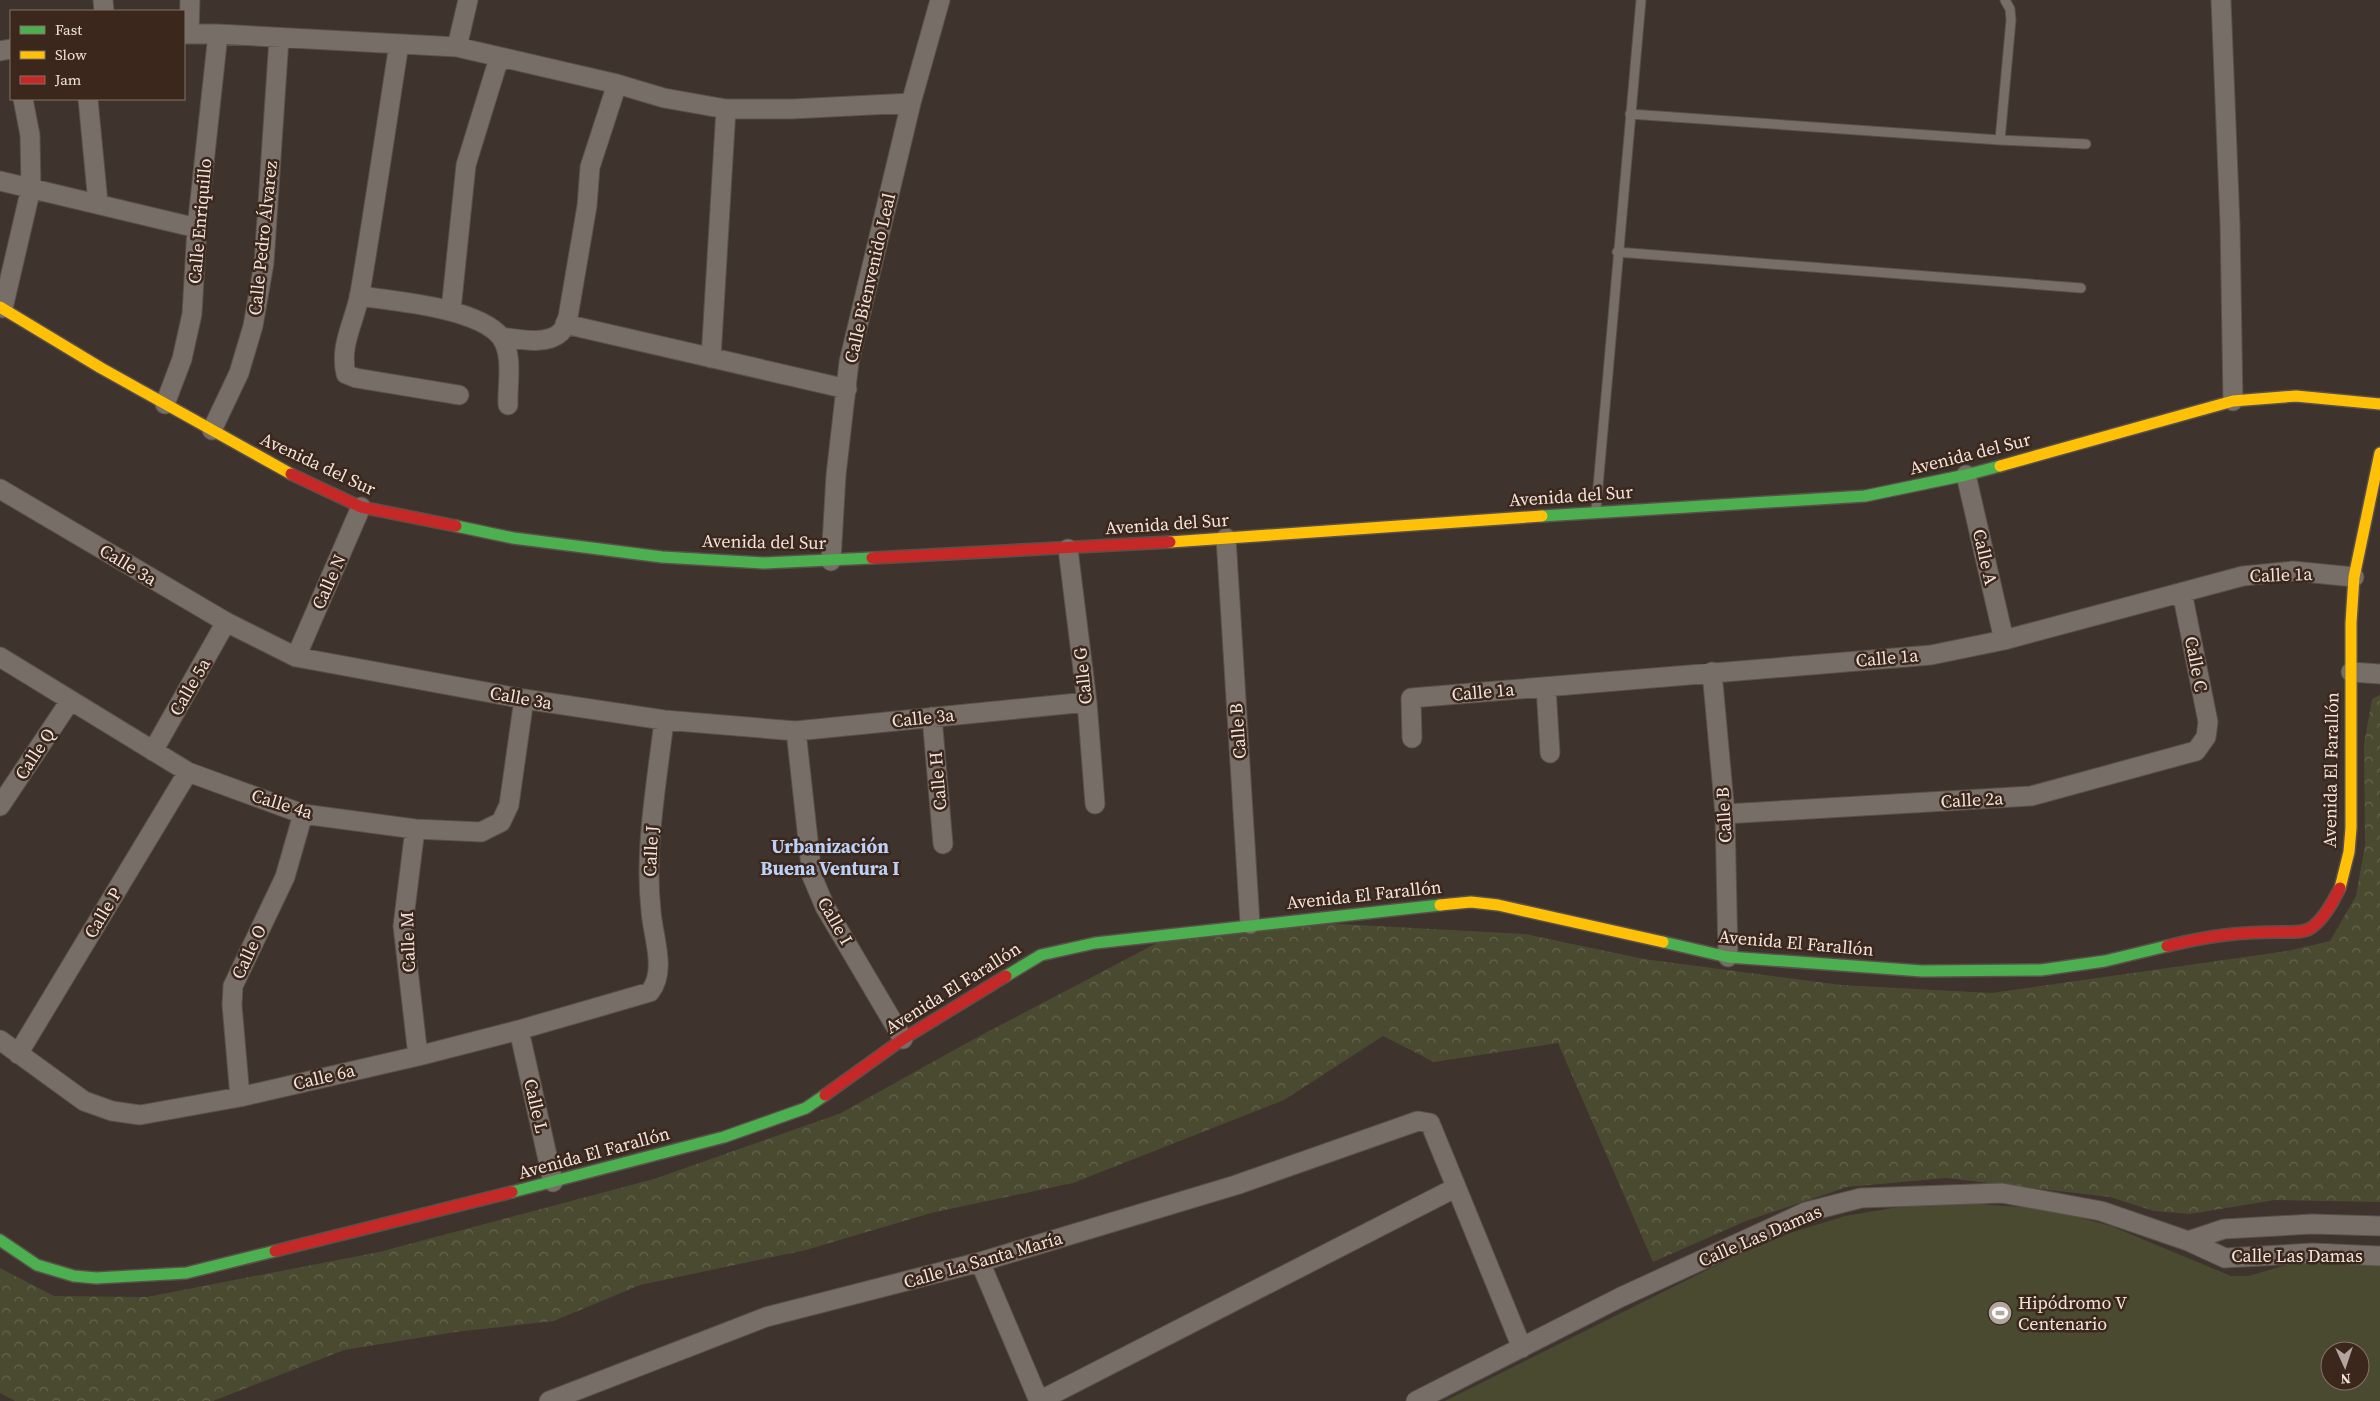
<svg xmlns="http://www.w3.org/2000/svg" width="2380" height="1401" font-family="'Source Serif 4',serif">
	<defs>
		<pattern id="forest-crowns" width="20" height="18" patternUnits="userSpaceOnUse" patternTransform="scale(1.25)"><rect width="20" height="18" fill="#4a4a30"/><path d="M2 6a3 3 0 1 1 6 0M12 15a3 3 0 1 1 6 0" fill="none" stroke="#65644d"/></pattern>
	</defs>
	<rect width="100%" height="100%" fill="#3e332d"/>
	<path fill="#4a4a30" fill-rule="evenodd" d="M1965,1203L2047,1209L2111,1226L2231,1276H2248L2304,1260L2380,1264V1401H1445L1731,1258L1790,1233L1845,1216L1904,1206ZM2330,1351H2360V1381H2330Z"/>
	<path fill="url(#forest-crowns)" d="M2380,695V1202L2275,1200L2190,1214L2154,1211L2110,1197L1946,1178L1847,1187L1746,1221L1653,1262L1558,1043L1434,1062L1383,1036L1284,1100L1073,1183L931,1213L806,1250L640,1285L554,1321L455,1332L344,1350L213,1401H15L0,1393V1268L54,1296L147,1297L379,1252L654,1179L841,1113L974,1039L1174,934L1283,921L1525,934L1644,959L1841,985L1992,993L2287,951L2330,941L2356,896L2365,845L2364,744L2372,699Z"/>
	<g fill="none" stroke-linecap="round" stroke-linejoin="round">
		<g stroke="#5a504a" stroke-width="11">
			<path id="lane" d="M2005,0L2010,9L2011,20L2000,140L2086,144
				M1630,114L2000,140
				M1617,252L2081,288
				M1596,509L1641,0"/>
		</g>
		<g stroke="#5a504a" stroke-width="21">
			<path id="street" d="M103,0L104,11
				M2221,0L2230,224L2233,401
				M184,34H218L457,47L617,84L664,98L726,109H792L911,103
				M189,34L190,0
				M399,44C386,127 374,210 360,293C355,321 339,345 346,374L356,378L459,395
				M457,47L468,0
				M0,51L11,49
				M88,99L98,203
				M0,181L197,228
				M359,296C394,301 479,308 501,337C514,356 507,384 508,405
				M3,308L31,188L30,135L23,99
				M451,310L466,165L499,58
				M565,324L847,389
				M501,337C517,339 547,346 561,332C564,329 566,322 568,317L587,206L590,167L617,84
				M711,358L726,109
				M165,404L182,359L192,314L197,228L218,34
				M212,430L239,373L253,326L264,263L279,38
				M1966,475L2004,640
				M0,489L226,622L296,657L524,699L664,720L796,731L1087,702
				M1226,538L1250,924
				M1068,549L1087,702L1095,804
				M831,561L836,475L849,362L911,103L940,0
				M0,657L188,772L303,814L415,829L481,832L501,822L509,805L524,699
				M296,657L361,507
				M1712,672L1725,814L1728,957
				M2351,672L2380,674
				M1546,687L1550,753
				M932,717L943,844
				M796,731L812,876L825,907L903,1039
				M1412,738L1411,698L1931,655L2004,640L2243,576L2293,571L2354,577
				M153,751L226,622
				M0,806L70,701
				M1725,814L2031,796L2196,751L2206,737L2208,722L2182,592
				M415,829L403,926L418,1056
				M519,1030L553,1182
				M0,1040L84,1101L112,1111L140,1115L240,1097L418,1056L519,1030L650,992C667,970 653,938 651,911C644,848 657,783 664,720
				M18,1054L188,772
				M240,1097L232,1005L233,986L285,877L303,814
				M2188,1241L2224,1229L2312,1224L2380,1226
				M980,1262L1039,1401
				M549,1401L766,1317L980,1262L1236,1185L1418,1121L1430,1123L1522,1348
				M1039,1401L1455,1188
				M1416,1401L1621,1297L1806,1212L1861,1198L2002,1193L2101,1211L2188,1241L2225,1258L2313,1253L2380,1256"/>
		</g>
		<g stroke="#5a504a" stroke-width="14">
			<path id="fast" d="M1542,516L1865,496L1966,475L2000,466
				M456,526L513,538L662,557L764,563L872,558
				M1663,942L1728,957L1922,971L2041,970L2105,961L2167,946
				M1006,976L1041,955L1095,943L1440,905
				M512,1192L724,1137L806,1108L825,1095
				M0,1240L37,1265L74,1276L96,1278L186,1273L275,1251"/>
		</g>
		<g stroke="#5a504a" stroke-width="14">
			<path id="slow" d="M0,307L101,368L291,474
				M2000,466L2233,401L2296,396L2380,404
				M1170,542L1542,516
				M2340,888L2349,852L2351,828V623L2354,577L2380,453
				M1440,905L1471,902L1498,905L1663,942"/>
		</g>
		<g stroke="#5a504a" stroke-width="14">
			<path id="jam" d="M291,474L361,507L456,526
				M872,558L1170,542
				M2167,946C2208,936 2238,932 2281,932C2290,932 2303,933 2311,928C2324,919 2333,902 2340,888
				M825,1095L903,1039L1006,976
				M275,1251L512,1192"/>
		</g>
		<use href="#lane" stroke="#776e68" stroke-width="9"/>
		<use href="#street" stroke="#776e68" stroke-width="19"/>
		<use href="#fast" stroke="#4caf50" stroke-width="11"/>
		<use href="#slow" stroke="#ffc107" stroke-width="11"/>
		<use href="#jam" stroke="#c62828" stroke-width="11"/>
	</g>
	<defs>
		<g id="stadium-disc" transform="scale(1.25)"><circle r="9.5" fill="#b3a69f" stroke="#3b271b"/><path d="M0-5a6.5 5 0 1 0 0 10a6.5 5 0 1 0 0-10ZM-3.5-1.8h7v3.6h-7Z" fill="#fff"/></g>
	</defs>
	<g fill-rule="evenodd">
		<use href="#stadium-disc" x="2000" y="1313"/>
	</g>
	<g text-anchor="middle" stroke-width="5" stroke-linejoin="round" paint-order="stroke">
		<g font-size="18" fill="#f2e4dc" stroke="#3b271b">
			<text transform="translate(200 221) rotate(-85)" y="6">Calle Enriquillo</text>
			<text transform="translate(263 238) rotate(-84)" y="6">Calle Pedro Álvarez</text>
			<text transform="translate(870 278) rotate(-77)" y="6">Calle Bienvenido Leal</text>
			<text transform="translate(1970 454) rotate(-14)" y="6">Avenida del Sur</text>
			<text transform="translate(318 464) rotate(25)" y="6">Avenida del Sur</text>
			<text transform="translate(1571 496) rotate(-4)" y="6">Avenida del Sur</text>
			<text transform="translate(1167 524) rotate(-4)" y="6">Avenida del Sur</text>
			<text transform="translate(764 542) rotate(1)" y="6">Avenida del Sur</text>
			<text transform="translate(1985 557) rotate(77)" y="6">Calle A</text>
			<text transform="translate(128 565) rotate(31)" y="6">Calle 3a</text>
			<text transform="translate(2281 575) rotate(-2)" y="6">Calle 1a</text>
			<text transform="translate(329 582) rotate(-66)" y="6">Calle N</text>
			<text transform="translate(1887 658) rotate(-5)" y="6">Calle 1a</text>
			<text transform="translate(2196 664) rotate(79)" y="6">Calle C</text>
			<text transform="translate(1083 676) rotate(-96)" y="6">Calle G</text>
			<text transform="translate(190 687) rotate(-60)" y="6">Calle 5a</text>
			<text transform="translate(1483 692) rotate(-5)" y="6">Calle 1a</text>
			<text transform="translate(521 698) rotate(10)" y="6">Calle 3a</text>
			<text transform="translate(923 718) rotate(-6)" y="6">Calle 3a</text>
			<text transform="translate(1238 731) rotate(-94)" y="6">Calle B</text>
			<text transform="translate(35 754) rotate(-57)" y="6">Calle Q</text>
			<text transform="translate(2331 770) rotate(-89)" y="6">Avenida El Farallón</text>
			<text transform="translate(938 781) rotate(-95)" y="6">Calle H</text>
			<text transform="translate(1972 800) rotate(-3)" y="6">Calle 2a</text>
			<text transform="translate(282 804) rotate(17)" y="6">Calle 4a</text>
			<text transform="translate(1724 815) rotate(-93)" y="6">Calle B</text>
			<text transform="translate(651 851) rotate(-87)" y="6">Calle J</text>
			<text transform="translate(1364 895) rotate(-6)" y="6">Avenida El Farallón</text>
			<text transform="translate(103 913) rotate(-59)" y="6">Calle P</text>
			<text transform="translate(835 921) rotate(60)" y="6">Calle I</text>
			<text transform="translate(408 942) rotate(-92)" y="6">Calle M</text>
			<text transform="translate(1796 943) rotate(5)" y="6">Avenida El Farallón</text>
			<text transform="translate(249 952) rotate(-65)" y="6">Calle O</text>
			<text transform="translate(953 988) rotate(-32)" y="6">Avenida El Farallón</text>
			<text transform="translate(324 1077) rotate(-13)" y="6">Calle 6a</text>
			<text transform="translate(536 1106) rotate(77)" y="6">Calle L</text>
			<text transform="translate(594 1153) rotate(-15)" y="6">Avenida El Farallón</text>
			<text transform="translate(1760 1236) rotate(-23)" y="6">Calle Las Damas</text>
			<text x="2297" y="1262">Calle Las Damas</text>
			<text transform="translate(983 1260) rotate(-16)" y="6">Calle La Santa María</text>
		</g>
		<g font-size="18" fill="#f2e4dc" stroke="#3b271b" text-anchor="start">
			<text x="2018" y="1309">Hipódromo V<tspan x="2018" dy="21">Centenario</tspan></text>
		</g>
		<g font-size="19" font-weight="bold" fill="#bad2f9" stroke="#3b271b">
			<text x="830" y="853">Urbanización<tspan x="830" dy="22">Buena Ventura I</tspan></text>
		</g>
	</g>
	<rect x="10" y="10" width="175" height="90" fill="#3b271b" stroke="#847368"/>
	<rect x="20" y="26" width="25" height="8" fill="#4caf50" stroke="#847368"/>
	<text x="55" y="35" font-size="15" fill="#f2e4dc">Fast</text>
	<rect x="20" y="51" width="25" height="8" fill="#ffc107" stroke="#847368"/>
	<text x="55" y="60" font-size="15" fill="#f2e4dc">Slow</text>
	<rect x="20" y="76" width="25" height="8" fill="#c62828" stroke="#847368"/>
	<text x="55" y="85" font-size="15" fill="#f2e4dc">Jam</text>
	<g transform="translate(2345 1366) rotate(177)"><circle r="24" fill="#3b271b" stroke="#847368"/>
	<path d="M0-4L9 19L0 12L-9 19Z" fill="#b3a69f"/>
	<text y="-8" font-size="14" font-weight="bold" text-anchor="middle" fill="#f2e4dc">N</text>
	</g>
</svg>
